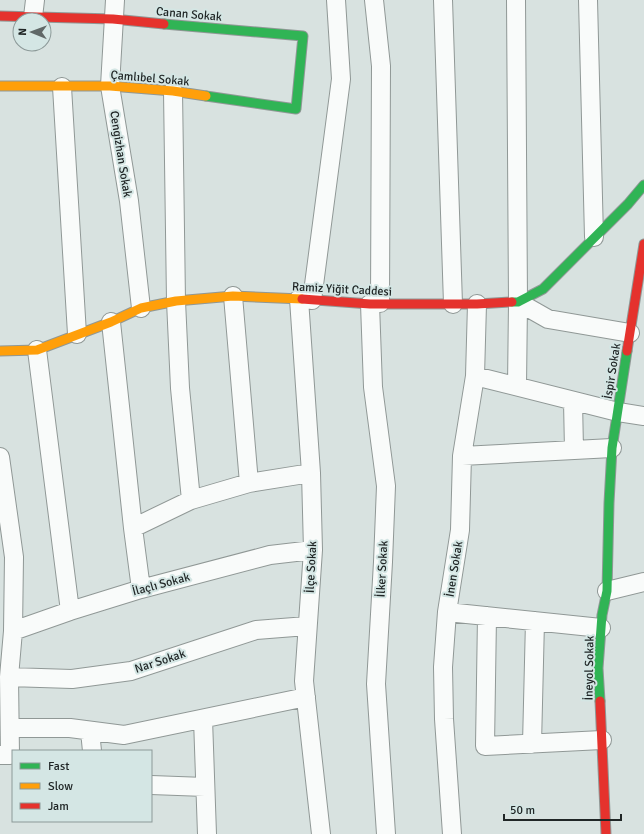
<svg xmlns="http://www.w3.org/2000/svg" width="644" height="834" font-family="Signika,sans-serif">
	<rect width="100%" height="100%" fill="#d8e2e0"/>
	<g fill="none" stroke-linecap="round" stroke-linejoin="round">
		<g stroke="#909896" stroke-width="20">
			<path id="street" d="M115,0L110,86L129,201L141,308
				M374,0L381,66L380,303
				M443,0L453,304
				M516,0L518,302L517,386
				M588,0L594,237
				M33,17L35,0
				M62,87L77,334
				M173,91L176,301L180,388L191,500
				M233,296L249,483
				M299,299L311,473L313,550L304,681L321,834
				M312,300L341,79L336,0
				M518,302L548,319L630,333
				M370,304L373,387L386,486L383,562L376,684L386,834
				M111,322L133,528L141,589
				M37,350L70,611
				M475,376L618,412L644,416
				M573,401L574,450
				M462,456L612,448
				M0,457L14,557L13,631L9,677L10,755H0
				M133,528L191,500L249,483L311,473
				M607,591L644,582
				M447,612L601,628
				M487,616L485,746L602,740
				M13,631L70,611L141,589L270,555L313,550
				M9,677L72,679L131,671L256,630L307,626
				M203,719L207,834
				M10,728H70L124,735L306,697
				M90,731L92,751
				M532,744L535,621
				M151,785L205,787
				M452,834L444,719L443,667L447,612L460,530L462,456L475,376L477,304"/>
		</g>
		<g stroke="#909896" stroke-width="11">
			<path id="fast" d="M164,24L303,36L296,109L206,96
				M512,302H518L543,289L628,204L644,185
				M600,701L598,668L602,615L607,591L609,503L612,448L627,351"/>
		</g>
		<g stroke="#909896" stroke-width="11">
			<path id="slow" d="M0,86H110L173,91L206,96
				M0,351L37,350L111,322L141,308L176,301L233,296L302,299"/>
		</g>
		<g stroke="#909896" stroke-width="11">
			<path id="jam" d="M0,16L113,19L164,24
				M302,299L370,304H477L512,302
				M627,351L644,244
				M600,701L606,834"/>
		</g>
		<use href="#street" stroke="#f9fbfa" stroke-width="18"/>
		<use href="#fast" stroke="#30b455" stroke-width="9"/>
		<use href="#slow" stroke="#ff9f0a" stroke-width="9"/>
		<use href="#jam" stroke="#e5322d" stroke-width="9"/>
	</g>
	<g text-anchor="middle" stroke-width="4" stroke-linejoin="round" paint-order="stroke">
		<g font-size="12" fill="#202626" stroke="#d4e6e4">
			<text transform="translate(189 14) rotate(5)" y="4">Canan Sokak</text>
			<text transform="translate(150 78) rotate(5)" y="4">Çamlıbel Sokak</text>
			<text transform="translate(121 154) rotate(81)" y="4">Cengizhan Sokak</text>
			<text transform="translate(342 289) rotate(3)" y="4">Ramiz Yiğit Caddesi</text>
			<text transform="translate(612 371) rotate(-81)" y="4">İspir Sokak</text>
			<text transform="translate(311 567) rotate(-87)" y="4">İlçe Sokak</text>
			<text transform="translate(382 569) rotate(-87)" y="4">İlker Sokak</text>
			<text transform="translate(454 569) rotate(-81)" y="4">İnen Sokak</text>
			<text transform="translate(161 584) rotate(-15)" y="4">İlaçlı Sokak</text>
			<text transform="translate(160 661) rotate(-18)" y="4">Nar Sokak</text>
			<text transform="translate(589 668) rotate(-89)" y="4">İneyol Sokak</text>
		</g>
	</g>
	<rect x="12" y="750" width="140" height="72" fill="#d4e6e4" stroke="#8c9998"/>
	<rect x="20" y="763" width="20" height="6" fill="#30b455" stroke="#8c9998"/>
	<text x="48" y="770" font-size="12" fill="#202626">Fast</text>
	<rect x="20" y="783" width="20" height="6" fill="#ff9f0a" stroke="#8c9998"/>
	<text x="48" y="790" font-size="12" fill="#202626">Slow</text>
	<rect x="20" y="803" width="20" height="6" fill="#e5322d" stroke="#8c9998"/>
	<text x="48" y="810" font-size="12" fill="#202626">Jam</text>
	<g transform="translate(32 32) rotate(271)"><circle r="19" fill="#d4e6e4" stroke="#8c9998"/>
	<path d="M0-3L7 15L0 10L-7 15Z" fill="#606867"/>
	<text y="-6" font-size="11" font-weight="bold" text-anchor="middle" fill="#202626">N</text>
	</g>
	<path d="M504 814v6h117v-6" fill="none" stroke="#202626" stroke-width="2"/>
	<text x="510" y="814" font-size="12" fill="#202626" stroke="#d4e6e4" stroke-width="3" paint-order="stroke">50 m</text>
</svg>
